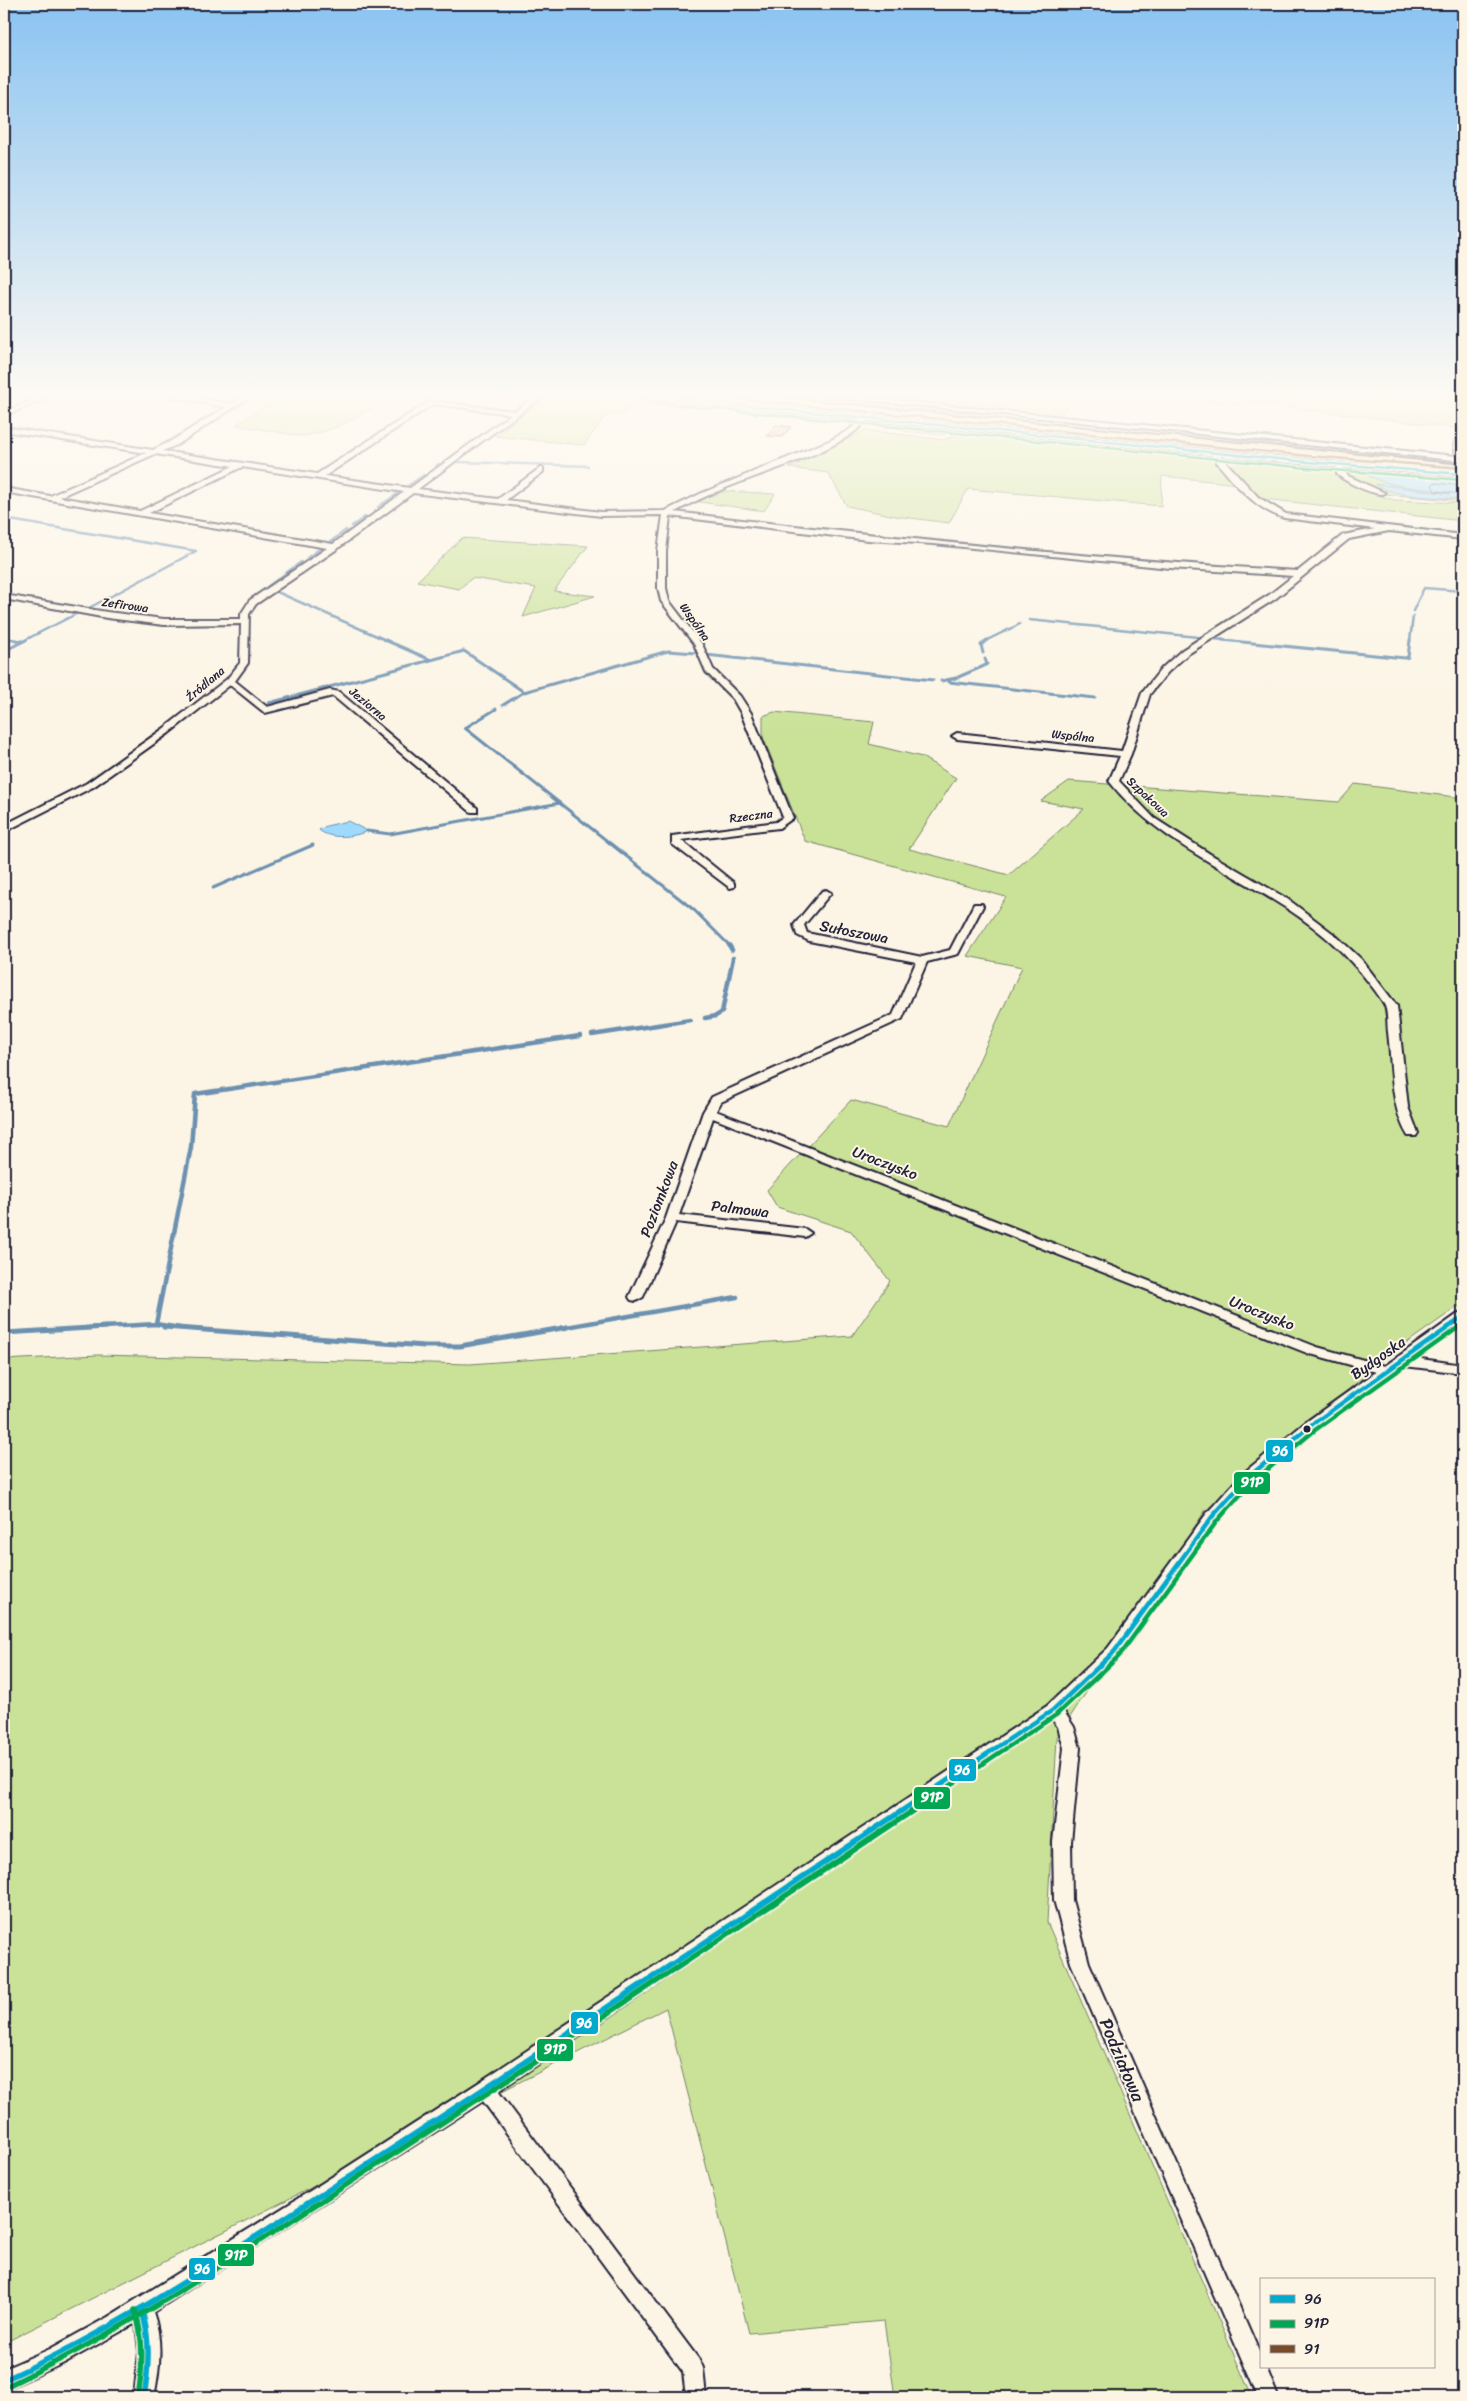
<svg xmlns="http://www.w3.org/2000/svg" width="1467" height="2401" font-family="Sriracha,sans-serif">
	<rect width="100%" height="100%" fill="#fcf5e5"/>
	<filter id="ink" filterUnits="userSpaceOnUse"><feTurbulence type="fractalNoise" baseFrequency=".02" numOctaves="2"/><feDisplacementMap in="SourceGraphic" scale="10" xChannelSelector="R" yChannelSelector="G"/><feConvolveMatrix kernelMatrix="1 2 1 2 8 2 1 2 1" color-interpolation-filters="sRGB"/></filter>
	<g filter="url(#ink)">
		<path fill="#cae298" stroke="#76826a" d="M280,396H390C362,414 335,433 301,436L236,425Z
			M547,396H699L1463,472L1402,468L1404,472L1463,477V501L1372,493L1394,500L1463,503V521L1263,499L1248,485L1162,476L1161,506L968,489L949,523L895,516L847,506L828,473L789,468L866,430L944,440L965,431L950,430L945,435L904,431L907,425L624,397L621,401L630,407L621,415L607,414L584,445L495,436Z
			M803,396H819L1463,461Z
			M890,396H1075L1060,416L886,402Z
			M1167,396H1463V429L1241,401L1239,405Z
			M727,491L775,494L764,511L693,501Z
			M462,538L588,546L554,591L595,596L523,617L536,588L472,578L459,589L417,581Z
			M774,712L874,722L869,744L922,757L956,778L909,849L1009,875L1084,809L1041,801L1069,781L1339,802L1355,784L1463,798V1303L1387,1357L1205,1511L1057,1737L1047,1922L1252,2397H895L884,2321L749,2333L666,2008L4,2343V1360L98,1355L470,1364L852,1336L890,1281L851,1231L777,1207L767,1190L851,1100L949,1126L1022,967L967,956L1006,897L805,841L763,737V716Z"/>
		<path fill="#9ddafe" stroke="#6c90b0" d="M1369,472L1463,481V499C1439,497 1395,498 1375,484L1450,494V493C1424,487 1392,489 1367,475Z
			M348,821L367,831C355,837 330,840 319,830L326,826Z"/>
		<g fill="none" stroke-linecap="round" stroke-linejoin="round">
			<path stroke="#536c89" stroke-width="1" d="M1463,486L1434,483L1432,485L1435,491L1463,494"/>
			<path stroke="#6c90b0" stroke-width="2.5" d="M458,462L588,466
				M436,466L439,464
				M409,485L424,475
				M378,507L397,494
				M4,519L196,551L87,609
				M352,526L365,517
				M329,543L346,530
				M307,558L322,547
				M267,587L301,562
				M277,592L388,641
				M1413,611L1424,588L1463,591
				M1029,620L1198,637
				M6,638L22,641
				M1214,639L1235,641
				M23,641L78,613
				M985,641L1020,624
				M1410,641L1413,616"/>
			<path stroke="#6c90b0" stroke-width="3" d="M16,640L22,641
				M385,640L431,660L464,651L524,692
				M1222,640L1405,658L1408,657L1410,640
				M4,651L26,640
				M983,653L981,645L987,640
				M706,655L933,680
				M941,681L956,678L984,666L987,664L985,659
				M949,682L1095,698
				M269,703L431,660
				M503,705L524,692L668,651L696,653
				M496,709L465,728L694,910L730,946
				M367,831L390,834L560,803
				M213,888L313,845"/>
			<path stroke="#6c90b0" stroke-width="4.5" d="M729,945L732,950
				M705,1018L716,1016L722,1012L733,958
				M592,1035L690,1020
				M156,1324L180,1328
				M86,1328L156,1324L191,1147L195,1094L580,1036
				M561,1328L737,1297"/>
			<path stroke="#6c90b0" stroke-width="5" d="M164,1327L425,1346H460L568,1327
				M4,1333L107,1327"/>
		</g>
		<path fill="#e6b596" stroke="#22223b" d="M776,425L791,427L782,437L767,436Z"/>
		<g fill="none" stroke-linecap="round" stroke-linejoin="round">
			<g stroke="#22223b" stroke-width="4">
				<path id="street" d="M43,396H52L4,416V412Z
					M168,396H184L231,404L243,396H251L177,445L162,451L317,474L430,401L515,411L535,396H543L418,489L498,499L540,468H543V472L506,500L601,512L665,511L702,493L831,440L849,430L865,416L869,418C847,447 780,467 746,480C722,489 698,499 675,512C882,537 1090,559 1298,571L1343,535L1375,529L1284,518C1254,509 1231,480 1212,456L1213,451H1216L1258,497L1286,514L1463,535V539L1389,531L1349,539L1275,599L1188,654L1168,672L1150,694L1131,754L1119,781L1154,818L1210,854L1289,900L1335,935L1361,959L1397,1006L1408,1107L1418,1133L1416,1136H1408C1390,1107 1392,1065 1388,1032C1387,1025 1388,1013 1385,1006C1381,997 1361,972 1353,964C1285,886 1173,863 1109,781L1120,756L957,739L952,736L957,733L1122,751L1142,693L1162,668L1182,650L1269,595L1293,576L1170,568L934,544L868,540L670,516L666,551V588L669,601L702,644L713,669L740,696L751,713L793,818L779,828L681,840L734,883V887L730,888L672,844V836L776,822L783,817L741,713L733,699L706,672L694,644L661,601L658,588V551L663,515L601,516L413,493L337,549L256,604L249,614L248,663L235,681L267,707L330,690L339,692L477,808V812H471L333,696L265,713L230,685L169,733L93,787L4,832V825L87,783L163,729L227,679L240,663L241,624L164,625L107,618L4,599V595L107,612L164,619H241V614L250,600L327,548L4,492V488L50,496L146,453L4,431V427L153,450L171,441L226,407ZM433,404L511,414L410,488L325,476ZM155,454L233,466L140,511L59,497ZM242,467L404,492L333,544L149,513Z
					M826,396H851L1456,456L1454,445L1459,429L1463,427V461Z
					M1337,463H1343L1345,473L1348,476L1385,493C1378,498 1343,481 1337,474Z
					M826,890L831,893L804,925L807,933L922,957L950,950L974,904H982L983,906L958,954L927,962L902,1019L721,1102L716,1111L1317,1347L1385,1366L1458,1314L1463,1313V1323L1414,1358L1463,1365V1373L1404,1366L1316,1428L1251,1483L1217,1521L1134,1638L1120,1656L1063,1710L1074,1727L1080,1748L1071,1842L1072,1900L1089,1963L1261,2356V2367H1266L1278,2397H1258L1071,1963L1054,1900L1053,1842L1064,1748L1058,1727L1052,1719L498,2091L700,2361L703,2368L706,2397H686L683,2372L483,2101L153,2312C163,2340 160,2368 154,2397H134L139,2352L136,2323L64,2363L4,2390V2369L50,2349L108,2317L310,2191L478,2083L1047,1706L1108,1648L1207,1513L1241,1475L1306,1422L1376,1372L1307,1353L713,1118L679,1215L805,1229L811,1233L805,1237L676,1222L643,1297L636,1301L631,1300L629,1297L666,1218L703,1112L712,1097L893,1015L916,962L809,941L797,935L794,925L822,891Z"/>
			</g>
			<g stroke="#22223b" stroke-width="3">
				<path id="secondary" d="M643,396H679L1308,459L1463,471V477L1308,465L648,399Z"/>
			</g>
			<g stroke="#22223b" stroke-width="4">
				<path id="highway" d="M715,396H760L1463,465V473L721,400Z"/>
			</g>
			<use href="#street" fill="#fcf5e5" fill-rule="evenodd"/>
			<use href="#secondary" fill="#fcf5e5" fill-rule="evenodd"/>
			<use href="#highway" fill="#faddab" fill-rule="evenodd"/>
			<g stroke="#fcf5e5" stroke-width="5">
				<path id="bus-1-far3" d="M650,396L1308,462L1463,474"/>
			</g>
			<g stroke="#fcf5e5" stroke-width="8">
				<path id="bus-1-far2" d="M1447,1328L1463,1317"/>
			</g>
			<g stroke="#fcf5e5" stroke-width="8">
				<path id="bus-1-far1" d="M910,1805L1053,1710L1114,1652L1212,1517L1246,1479L1311,1425L1449,1327"/>
			</g>
			<g stroke="#fcf5e5" stroke-width="9">
				<path id="bus-1" d="M141,2308C151,2338 149,2366 144,2397
					M4,2380C127,2324 239,2247 353,2174C541,2053 726,1928 912,1804"/>
			</g>
			<g stroke="#fcf5e5" stroke-width="5">
				<path id="bus-2-far3" d="M647,402L1307,468L1463,480"/>
			</g>
			<g stroke="#fcf5e5" stroke-width="8">
				<path id="bus-2-far2" d="M1457,1328L1463,1324"/>
			</g>
			<g stroke="#fcf5e5" stroke-width="8">
				<path id="bus-2-far1" d="M921,1805L1056,1715L1119,1656L1217,1521L1250,1484L1315,1430L1459,1327"/>
			</g>
			<g stroke="#fcf5e5" stroke-width="9">
				<path id="bus-2" d="M135,2310C144,2339 143,2366 138,2396
					M7,2386C132,2327 247,2249 363,2174C551,2053 737,1928 923,1804"/>
			</g>
			<g stroke="#fcf5e5" stroke-width="5">
				<path id="bus-3" d="M712,396L1309,456L1463,468"/>
			</g>
			<use href="#bus-1-far3" stroke="#00a9ce" stroke-width="2.5"/>
			<use href="#bus-1-far2" stroke="#00a9ce" stroke-width="4"/>
			<use href="#bus-1-far1" stroke="#00a9ce" stroke-width="4.5"/>
			<use href="#bus-1" stroke="#00a9ce" stroke-width="5.5"/>
			<use href="#bus-2-far3" stroke="#00a651" stroke-width="2.5"/>
			<use href="#bus-2-far2" stroke="#00a651" stroke-width="4"/>
			<use href="#bus-2-far1" stroke="#00a651" stroke-width="4.5"/>
			<use href="#bus-2" stroke="#00a651" stroke-width="5.5"/>
			<use href="#bus-3" stroke="#7a4b2a" stroke-width="2.5"/>
		</g>
	</g>
	<linearGradient id="sky" x2="0" y2="1"><stop stop-color="#8ac3f1"/><stop offset="0.54" stop-color="#fefaf3"/><stop offset="1" stop-color="#fefaf3" stop-opacity="0"/></linearGradient>
	<rect width="1467" height="732" fill="url(#sky)"/>
	<circle fill="#22223b" stroke="#fcf5e5" stroke-width="2" cx="1307" cy="1429" r="4.5"/>
	<g text-anchor="middle" stroke-width="4" stroke-linejoin="round" paint-order="stroke">
		<g font-size="12" fill="#22223b" stroke="#fcf5e5">
			<text transform="translate(125 605) rotate(8)" y="4">Zefirowa</text>
			<text transform="translate(695 622) rotate(55)" y="4">Wspólna</text>
			<text transform="translate(205 684) rotate(-40)" y="4">Źródlana</text>
			<text transform="translate(368 704) rotate(40)" y="4">Jeziorna</text>
			<text transform="translate(1073 736) rotate(6)" y="4">Wspólna</text>
			<text transform="translate(1148 797) rotate(43)" y="4">Szpakowa</text>
			<text transform="translate(751 816) rotate(-7)" y="4">Rzeczna</text>
		</g>
		<g font-size="15" fill="#22223b" stroke="#fcf5e5">
			<text transform="translate(854 932) rotate(11)" y="5">Sułoszowa</text>
			<text transform="translate(885 1163) rotate(21)" y="5">Uroczysko</text>
			<text transform="translate(659 1199) rotate(-69)" y="5">Poziomkowa</text>
			<text transform="translate(740 1209) rotate(7)" y="5">Palmowa</text>
			<text transform="translate(1262 1313) rotate(22)" y="5">Uroczysko</text>
			<text transform="translate(1378 1358) rotate(-35)" y="5">Bydgoska</text>
		</g>
		<g font-size="18" fill="#22223b" stroke="#fcf5e5">
			<text transform="translate(1122 2060) rotate(67)" y="6">Podziałowa</text>
		</g>
	</g>
	<g stroke="#fcf5e5" stroke-width="2">
		<rect x="1265" y="1439" width="29" height="24" rx="5" fill="#00a9ce"/>
		<rect x="1233" y="1471" width="38" height="24" rx="5" fill="#00a651"/>
		<rect x="948" y="1758" width="29" height="24" rx="5" fill="#00a9ce"/>
		<rect x="913" y="1786" width="38" height="24" rx="5" fill="#00a651"/>
		<rect x="570" y="2011" width="29" height="24" rx="5" fill="#00a9ce"/>
		<rect x="536" y="2038" width="38" height="24" rx="5" fill="#00a651"/>
		<rect x="217" y="2243" width="38" height="24" rx="5" fill="#00a651"/>
		<rect x="188" y="2257" width="28" height="24" rx="5" fill="#00a9ce"/>
	</g>
	<g font-size="14" text-anchor="middle" font-weight="bold" fill="#fff">
		<text x="1280" y="1456">96</text>
		<text x="1252" y="1487">91P</text>
		<text x="962" y="1775">96</text>
		<text x="932" y="1802">91P</text>
		<text x="584" y="2028">96</text>
		<text x="555" y="2054">91P</text>
		<text x="236" y="2260">91P</text>
		<text x="202" y="2274">96</text>
	</g>
	<rect width="1467" height="2401" fill="none" stroke="#fcf5e5" stroke-width="20"/>
	<rect x="10" y="10" width="1447" height="2381" fill="none" stroke="#22223b" stroke-width="2" filter="url(#ink)"/>
	<rect x="1260" y="2278" width="175" height="90" fill="#fcf5e5" stroke="#a5a1a1"/>
	<rect x="1270" y="2295" width="25" height="8" fill="#00a9ce" stroke="#a5a1a1"/>
	<text x="1304" y="2304" font-size="15" fill="#22223b">96</text>
	<rect x="1270" y="2320" width="25" height="8" fill="#00a651" stroke="#a5a1a1"/>
	<text x="1304" y="2328" font-size="15" fill="#22223b">91P</text>
	<rect x="1270" y="2345" width="25" height="8" fill="#7a4b2a" stroke="#a5a1a1"/>
	<text x="1304" y="2354" font-size="15" fill="#22223b">91</text>
</svg>
